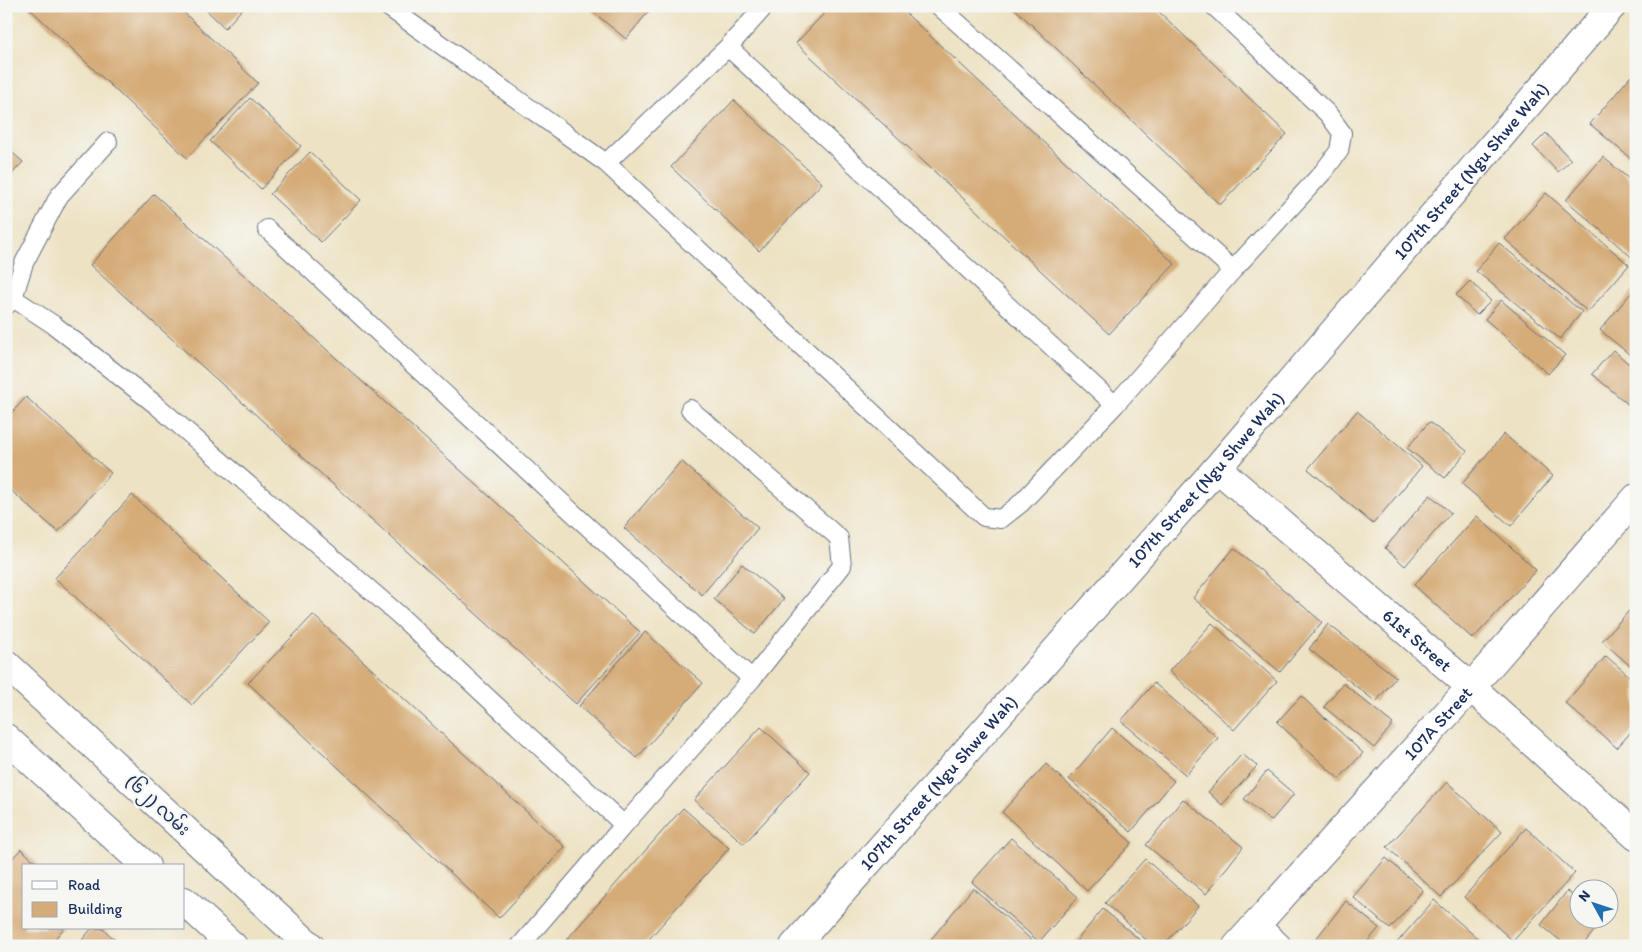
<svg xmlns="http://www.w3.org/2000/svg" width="1642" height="952" font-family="Itim,'Noto Sans Myanmar',sans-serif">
	<rect width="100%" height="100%" fill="#f6f6f2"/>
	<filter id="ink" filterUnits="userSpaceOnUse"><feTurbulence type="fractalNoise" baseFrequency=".02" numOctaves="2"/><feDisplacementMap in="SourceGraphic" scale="10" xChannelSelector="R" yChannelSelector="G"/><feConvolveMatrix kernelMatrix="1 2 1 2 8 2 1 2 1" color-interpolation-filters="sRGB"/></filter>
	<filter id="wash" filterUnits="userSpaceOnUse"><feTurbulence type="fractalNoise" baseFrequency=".0096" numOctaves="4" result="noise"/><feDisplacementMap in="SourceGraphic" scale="20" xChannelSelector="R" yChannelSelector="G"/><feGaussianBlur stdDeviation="1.12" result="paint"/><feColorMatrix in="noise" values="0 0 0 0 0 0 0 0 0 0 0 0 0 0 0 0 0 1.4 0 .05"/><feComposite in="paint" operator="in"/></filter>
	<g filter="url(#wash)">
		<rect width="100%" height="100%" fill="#ede2c3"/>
		<g id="blocks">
			<path fill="#d5ac78" d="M27,6H177L258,83L187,158Z
				M202,6H245L225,28Z
				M589,6H653L626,39L588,8Z
				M831,6H898L1175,264L1109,334L796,43Z
				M1012,6H1153L1287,134L1220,205Z
				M1631,76L1636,80V163L1590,124Z
				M250,98L301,146L261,189L210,141Z
				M734,100L822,183L759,251L671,167Z
				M1546,133L1571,160L1558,172L1533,146Z
				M6,147L23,162L6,180Z
				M310,152L361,200L321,242L270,194Z
				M1603,157L1636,185V261L1566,200Z
				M1546,193L1629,265L1588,312L1505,239Z
				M154,194L640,632L576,704L90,265Z
				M1499,243L1582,312L1560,339L1476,271Z
				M1470,281L1491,301L1477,315L1456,295Z
				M1636,287V360L1600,330Z
				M1501,300L1565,355L1548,374L1485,319Z
				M1613,350L1636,370V411L1592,374Z
				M26,397L111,473L58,532L6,486V419Z
				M1357,411L1422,466L1373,524L1308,469Z
				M1429,422L1467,451L1445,478L1407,448Z
				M1504,434L1553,476L1511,526L1462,484Z
				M681,461L758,528L702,595L624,528Z
				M132,495L269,622L192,705L55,578Z
				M1430,495L1451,513L1405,566L1385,548Z
				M1477,516L1536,570L1473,639L1414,585Z
				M1234,548L1322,622L1280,672L1193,598Z
				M742,564L784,599L755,634L714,599Z
				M1636,603V671L1602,641Z
				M313,615L565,847L499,918L248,683Z
				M1212,623L1277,681L1234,730L1169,671Z
				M1328,624L1396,677L1376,702L1309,649Z
				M645,632L703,683L637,758L579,706Z
				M1606,656L1636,682V726L1617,748L1565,703Z
				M1154,683L1218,738L1186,775L1121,721Z
				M1343,683L1393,724L1374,748L1324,707Z
				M1301,696L1363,753L1339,779L1277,722Z
				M761,727L810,772L744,844L694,800Z
				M1112,728L1174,781L1131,832L1069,779Z
				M1242,754L1257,766L1222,805L1208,792Z
				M1046,764L1132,843L1087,891L1002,812Z
				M1267,771L1294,794L1271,821L1244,799Z
				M1447,782L1502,832L1441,897L1387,847Z
				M1183,799L1243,847L1206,894L1146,845Z
				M683,808L729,848L643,946H561Z
				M1526,828L1575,873L1513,941L1464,897Z
				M1011,838L1078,897L1039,942L972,882Z
				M21,849L40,866H24V928H64L49,946H6V865Z
				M1386,858L1423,890L1390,929L1353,897Z
				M1145,859L1198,906L1163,946H1153L1105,903Z
				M973,888L1035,943L1033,946H932L928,943Z
				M1567,891L1580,901V920H1603L1582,946H1567L1541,925Z
				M1434,900L1486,946H1394Z
				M1346,901L1379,928L1364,946H1312L1311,945Z
				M1103,909L1147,946H1072Z
				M92,928H102L122,946H77Z"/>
		</g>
	</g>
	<g filter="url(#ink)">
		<use href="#blocks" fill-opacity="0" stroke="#646e81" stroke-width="1"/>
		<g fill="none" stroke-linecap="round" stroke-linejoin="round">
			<g stroke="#646e81" stroke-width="20">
				<path id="service" d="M387,6L606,163L728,47L765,6
					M939,6L1233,270
					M728,47L1115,405
					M606,163L984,517L1001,519L1020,504L1115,405L1233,270L1323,172L1339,151L1342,133L1328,114L1214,6
					M267,229L752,679
					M13,298L24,263L59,196L108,142
					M6,306L13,298L54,325L155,404L399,615L624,825L520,946
					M624,825L752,679L842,566L839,538L690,409"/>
			</g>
			<g stroke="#646e81" stroke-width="30">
				<g id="minor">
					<path id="s1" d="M1217,468L1471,687L1636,836"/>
					<path d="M1255,926L1277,946"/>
					<path id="s2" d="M1237,946L1471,687L1636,498"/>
				</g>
			</g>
			<g stroke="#646e81" stroke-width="30">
				<g id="tertiary">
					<path id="s3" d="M794,946L1217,468L1612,6"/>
				</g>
			</g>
			<g stroke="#646e81" stroke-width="30">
				<path id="primary" d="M6,664L310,946
					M6,738L146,866
					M184,901L233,946"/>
			</g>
			<use href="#service" stroke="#fff" stroke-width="18"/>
			<use href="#minor" stroke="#fff" stroke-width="28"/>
			<use href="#tertiary" stroke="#fff" stroke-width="28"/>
			<use href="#primary" stroke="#fff" stroke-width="28"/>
		</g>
	</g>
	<g text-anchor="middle" stroke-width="4.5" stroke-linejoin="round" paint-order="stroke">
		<g font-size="18" fill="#1b2f5e" stroke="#f6f6f2">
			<text dy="6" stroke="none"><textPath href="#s3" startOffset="1029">107th Street (Ngu Shwe Wah)</textPath></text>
			<text dy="6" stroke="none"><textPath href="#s3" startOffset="622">107th Street (Ngu Shwe Wah)</textPath></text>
			<text dy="6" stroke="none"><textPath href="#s1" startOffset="264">61st Street</textPath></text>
			<text dy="6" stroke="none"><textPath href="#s2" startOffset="300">107A Street</textPath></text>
			<text dy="6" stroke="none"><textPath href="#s3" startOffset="218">107th Street (Ngu Shwe Wah)</textPath></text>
			<text transform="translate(158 805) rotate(43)" y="6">(၆၂) လမ်း</text>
		</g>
	</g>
	<rect width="1642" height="952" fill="none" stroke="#f6f6f2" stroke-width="25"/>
	<rect x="22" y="864" width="162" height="65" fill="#f6f6f2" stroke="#9ea6b7"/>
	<rect x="32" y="881" width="25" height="8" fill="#ffffff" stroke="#9ea6b7"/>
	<text x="68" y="890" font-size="15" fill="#1b2f5e">Road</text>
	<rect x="32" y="902" width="25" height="15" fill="#d5ac78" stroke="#9ea6b7"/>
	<text x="68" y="914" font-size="15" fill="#1b2f5e">Building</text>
	<g transform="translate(1594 904) rotate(310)"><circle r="24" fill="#f6f6f2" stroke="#9ea6b7"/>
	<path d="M0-4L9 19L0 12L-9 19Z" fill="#1f6fb2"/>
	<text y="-8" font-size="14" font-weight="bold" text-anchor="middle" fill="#1b2f5e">N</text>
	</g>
</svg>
